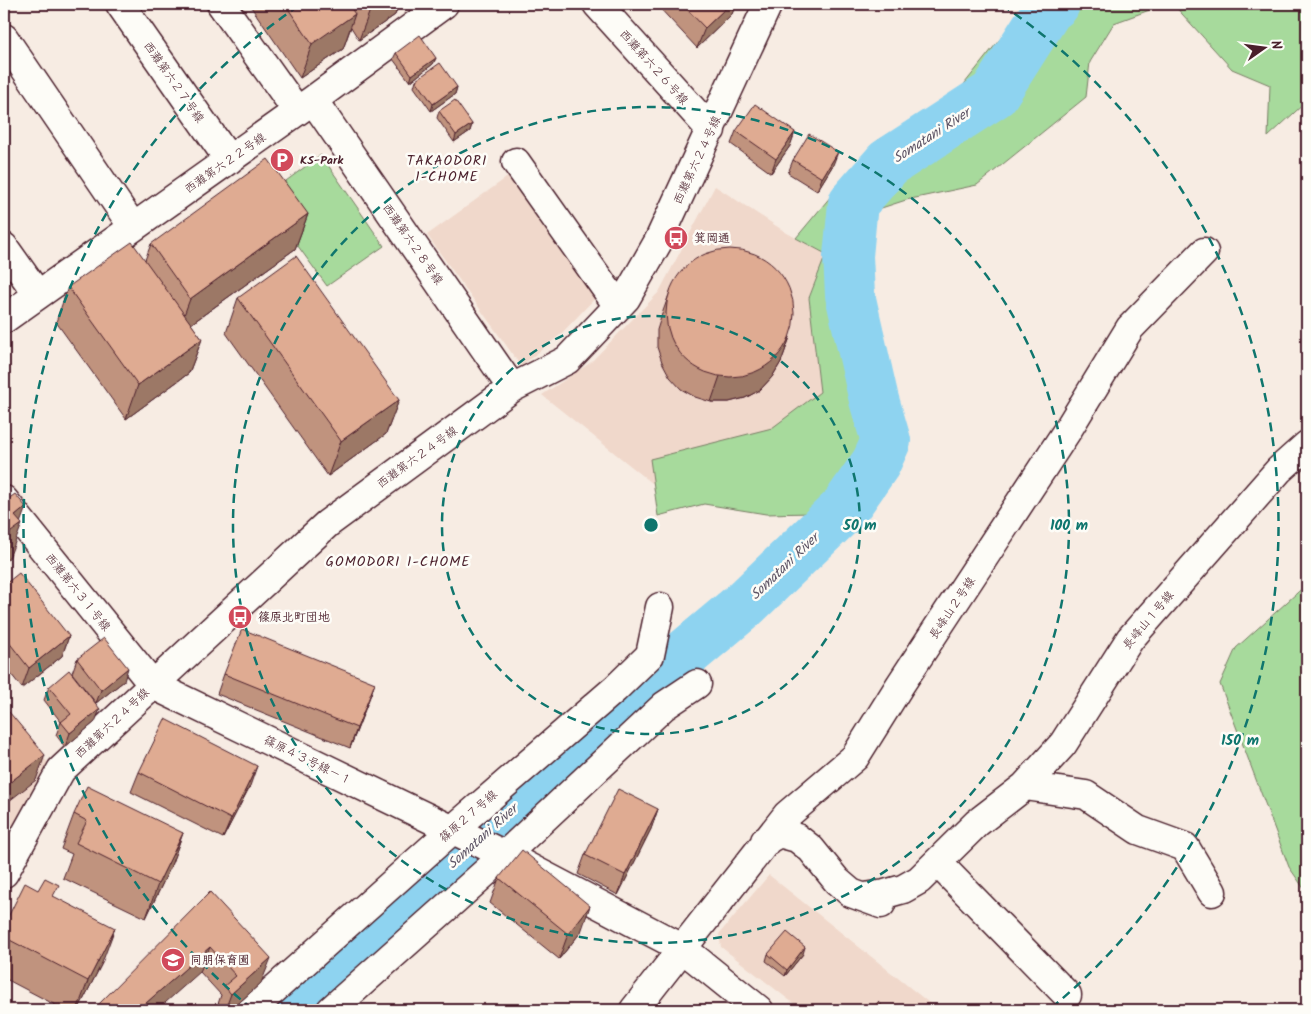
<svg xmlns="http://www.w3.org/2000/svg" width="1311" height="1014" font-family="Kalam,'Klee One',sans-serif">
	<rect width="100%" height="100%" fill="#f7ece3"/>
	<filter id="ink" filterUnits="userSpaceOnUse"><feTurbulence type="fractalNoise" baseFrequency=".02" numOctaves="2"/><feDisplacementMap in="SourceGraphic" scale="10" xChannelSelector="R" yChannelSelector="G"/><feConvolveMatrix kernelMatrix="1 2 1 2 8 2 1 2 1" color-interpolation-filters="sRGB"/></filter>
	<g filter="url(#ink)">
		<path fill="#f0d8cb" d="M513,173L600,293L560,335L521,366L427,235Z
			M715,186L787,233L826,254L809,298L820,392L769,455L657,487L542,395L590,363L659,292Z
			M4,708L49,764L4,846Z
			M769,875L938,1010H802L721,947L719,934Z"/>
		<path fill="#a7da9c" stroke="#787c64" d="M1028,4H1166L1114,23L1090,62L1086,97L977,185L906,200L866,213L835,233L836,291L876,335L896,409L876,459L812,513L766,514L704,504L658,516L650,459L772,428L820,392L809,298L826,254L796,238L877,141L957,93Z
			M1173,4H1307V101L1268,137L1270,85L1232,69Z
			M321,155L384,246L327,286L263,198Z
			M1307,584V893L1289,867L1220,684L1236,648Z"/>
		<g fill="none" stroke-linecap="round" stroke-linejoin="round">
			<path stroke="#8ed3f0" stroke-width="50" d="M289,1010L677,661L745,604L844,509L876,463L886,441L874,400L850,295L848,256L853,203L888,163L994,94L1048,9L1055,4"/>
			<g stroke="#4a1f2b" stroke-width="31">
				<path id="minor" d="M120,4L229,160
					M221,4L297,111
					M597,4L711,130
					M4,38L133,227
					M313,100L512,388
					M516,162L618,306
					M4,247L38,295
					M4,319L313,100L444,4
					M4,500L153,685L505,855L682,948L759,1010
					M1025,786L1086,795L1138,830L1185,847L1212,892
					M765,841L779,833L797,838L811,849L837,881L851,893L881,904
					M938,863L1067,995
					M4,873L61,770L327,524L512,388L567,360L626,298L658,242L768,4
					M864,897L885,894L903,889L919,880L977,823L1025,786L1063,744L1130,639L1279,470L1307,445
					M251,1010L451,831L615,689L650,655L660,607
					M331,1010L505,855L664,706L697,684
					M634,1010L787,815L855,757L900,685L1067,431L1130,328L1204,252"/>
			</g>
			<use href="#minor" stroke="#fdfcf7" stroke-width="28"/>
		</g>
		<path fill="#c0937e" stroke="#4a1f2b" d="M249,4H399L395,15L359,40L351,27L343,49L300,78Z
			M656,4H736L732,14L697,48Z
			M396,53L436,58L433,64L410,82L393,59Z
			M416,80L457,87L455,94L431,111L414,87Z
			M439,111L472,124L470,131L454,142L437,118Z
			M736,131L795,132L790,146L771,173L731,144Z
			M793,160L833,165L817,191L788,173Z
			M308,214L295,249L191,324L202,339L189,373L126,419L56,322L68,287L145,260L151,244Z
			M671,289L790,337L781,362L772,377L760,390L745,398L729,402H711L695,397L681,389L670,377L662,362L657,347V330L662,314Z
			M238,298L399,400L386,434L328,476L226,333Z
			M4,585L69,636L62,656L22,688L4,665Z
			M77,659L124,681L96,703L72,673Z
			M224,674L375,683L350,748L217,694Z
			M49,687L95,722L65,747L56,735L61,722L44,700Z
			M139,772L250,786L223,838L131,792Z
			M658,809L651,829L618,895L578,874L585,855Z
			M74,814L183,833L170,868L146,918L63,878L72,854L61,849Z
			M499,878L581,932L559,959L490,903Z
			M38,890L54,897L102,963L78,1010H65L4,978V925Z
			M210,892L261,983L231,1010H216L221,995L200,972Z
			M768,954H803L785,976L766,961Z"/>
		<path fill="#9c7866" stroke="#4a1f2b" d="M344,4H349L342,23L355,14L343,49L300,78L312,44Z
			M374,4H399L395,15L359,40L372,5Z
			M730,4H736L732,14L697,48L705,28Z
			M436,58L433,64L410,82L412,75Z
			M457,87L455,94L431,111L433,104Z
			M472,124L470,131L454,142L456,135Z
			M795,132L790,146L771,173L776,159Z
			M838,152L833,165L817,191L822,178Z
			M308,214L295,249L177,334L190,299Z
			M790,337L781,362L772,377L760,390L745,398L729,402H711L720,376Z
			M202,339L189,373L126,419L138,385Z
			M399,400L386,434L328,476L341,441Z
			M26,507L19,526L22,524L9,558L4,562V537L15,516Z
			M69,636L62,656L22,688L29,668Z
			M128,668L124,681L96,703L101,690Z
			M375,683L368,702L350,748L357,728Z
			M100,709L95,722L65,747L70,733Z
			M45,755L36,780L4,805V787Z
			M257,766L250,786L223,838L231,819Z
			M658,809L651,829L618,895L625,875Z
			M183,833L170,868L146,918L158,884Z
			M590,906L581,932L559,959L568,934Z
			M115,928L102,963L78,1010H77L88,981Z
			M210,947L200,972L157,1010H138Z
			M805,947L803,954L785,976L787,970Z
			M271,958L261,983L231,1010H225L231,994Z"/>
		<path fill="#dfab92" stroke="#4a1f2b" d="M285,4H348L355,14L312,44Z
			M682,4H730L705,28Z
			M420,35L436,58L412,75L396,53Z
			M440,63L457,87L433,104L416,80Z
			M455,100L472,124L456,135L439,111Z
			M755,104L795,132L776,159L736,131Z
			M809,134L838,152L822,178L793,160Z
			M268,159L308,214L190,299L151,244Z
			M132,242L202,339L138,385L68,287Z
			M666 313a64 64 0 1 1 128 0a64 64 0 1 1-128 0Z
			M296,256L399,400L341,441L238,298Z
			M15,494L26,507L15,516L22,524L4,537V502Z
			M19,573L69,636L29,668L4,636V585Z
			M242,629L375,683L357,728L224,674Z
			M104,638L128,668L101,690L77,659Z
			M69,670L100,709L70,733L61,722L71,714L49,687Z
			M4,706L45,755L4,787Z
			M165,719L257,766L231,819L139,772Z
			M87,786L183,833L158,884L76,843L87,821L74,814Z
			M618,789L658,809L625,875L585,855Z
			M522,850L590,906L568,934L499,878Z
			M45,878L59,885L53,896L115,928L88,981L4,937V925L25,883L38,890Z
			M210,892L271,958L231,994L224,986L236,976L210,947L138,1010H139H93Z
			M787,932L805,947L787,970L768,954Z
			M878,1002L887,1010H871Z"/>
	</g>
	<g fill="none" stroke="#0f766e" stroke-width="2.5" stroke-dasharray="9 6">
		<circle cx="651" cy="525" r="209"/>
		<circle cx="651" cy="525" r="418"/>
		<path d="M252 1009A627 627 0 0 1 300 5M1002 5A627 627 0 0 1 1050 1009"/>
	</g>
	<defs>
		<g id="parking-disc" transform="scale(1.25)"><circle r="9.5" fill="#d1495b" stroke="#fdfcf7"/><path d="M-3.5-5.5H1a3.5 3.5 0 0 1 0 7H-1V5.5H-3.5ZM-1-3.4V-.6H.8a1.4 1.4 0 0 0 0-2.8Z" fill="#fff"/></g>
		<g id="bus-disc" transform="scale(1.25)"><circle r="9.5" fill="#d1495b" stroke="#fdfcf7"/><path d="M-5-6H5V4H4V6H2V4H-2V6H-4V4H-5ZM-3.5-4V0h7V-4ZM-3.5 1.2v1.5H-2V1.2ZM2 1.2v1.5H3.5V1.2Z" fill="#fff"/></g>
		<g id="school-disc" transform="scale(1.25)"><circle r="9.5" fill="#d1495b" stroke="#fdfcf7"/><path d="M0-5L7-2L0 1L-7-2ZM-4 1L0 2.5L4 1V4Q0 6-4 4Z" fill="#fff"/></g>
	</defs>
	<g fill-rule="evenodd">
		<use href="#parking-disc" x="282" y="160"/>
		<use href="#bus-disc" x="676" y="238"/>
		<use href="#bus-disc" x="240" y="617"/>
		<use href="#school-disc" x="173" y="960"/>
	</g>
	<g text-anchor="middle" stroke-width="5" stroke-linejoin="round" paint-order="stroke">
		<g font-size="12" fill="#4a1f2b" stroke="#fdfcf7">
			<text transform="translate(654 67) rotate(48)" y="4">西灘第六２６号線</text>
			<text transform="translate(174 82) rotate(55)" y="4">西灘第六２７号線</text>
			<text transform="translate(697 160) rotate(-65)" y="4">西灘第六２４号線</text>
			<text transform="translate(225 163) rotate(-35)" y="4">西灘第六２２号線</text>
			<text transform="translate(413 244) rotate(55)" y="4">西灘第六２８号線</text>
			<text transform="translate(417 457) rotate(-36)" y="4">西灘第六２４号線</text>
			<text transform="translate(78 592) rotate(51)" y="4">西灘第六３１号線</text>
			<text transform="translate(952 608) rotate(-56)" y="4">長峰山２号線</text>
			<text transform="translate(1148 620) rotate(-50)" y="4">長峰山１号線</text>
			<text transform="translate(112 723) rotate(-43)" y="4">西灘第六２４号線</text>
			<text transform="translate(308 760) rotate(26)" y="4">篠原４３号線－１</text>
			<text transform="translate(468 816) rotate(-41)" y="4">篠原２７号線</text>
		</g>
		<g font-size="12" font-weight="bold" fill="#4a1f2b" stroke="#fdfcf7" text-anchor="start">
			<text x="300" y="164">KS-Park</text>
			<text x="694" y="242">箕岡通</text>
			<text x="258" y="621">篠原北町団地</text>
			<text x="190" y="964">同朋保育園</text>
		</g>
		<g font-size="14" font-style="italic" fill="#5e5566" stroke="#fdfcf7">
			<text transform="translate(931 135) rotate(-33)" y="5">Somatani River</text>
			<text transform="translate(784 566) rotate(-44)" y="5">Somatani River</text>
			<text transform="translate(482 836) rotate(-42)" y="5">Somatani River</text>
		</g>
		<g font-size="14" letter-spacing="1" fill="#4a1f2b" stroke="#fdfcf7">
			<text x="447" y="165">TAKAODORI<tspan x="447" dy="16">1-CHOME</tspan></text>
			<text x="398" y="566">GOMODORI 1-CHOME</text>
		</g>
	</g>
	<circle cx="651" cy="525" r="8" fill="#0f766e" stroke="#fdfcf7" stroke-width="2.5"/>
	<g font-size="15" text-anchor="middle" font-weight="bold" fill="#0f766e" stroke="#fdfcf7" stroke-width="5" stroke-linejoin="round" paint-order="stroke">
		<text x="860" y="530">50 m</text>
		<text x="1069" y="530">100 m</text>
		<text x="1240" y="745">150 m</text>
	</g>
	<rect width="1311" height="1014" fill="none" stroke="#fdfcf7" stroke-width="20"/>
	<rect x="10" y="10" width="1291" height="994" fill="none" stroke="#4a1f2b" stroke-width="2" filter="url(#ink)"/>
	<g transform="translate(1264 48) rotate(76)" stroke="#fdfcf7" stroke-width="4" paint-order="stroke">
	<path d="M0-4L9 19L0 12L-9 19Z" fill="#4a1f2b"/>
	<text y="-8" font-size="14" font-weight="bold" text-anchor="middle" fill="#4a1f2b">N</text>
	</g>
</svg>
